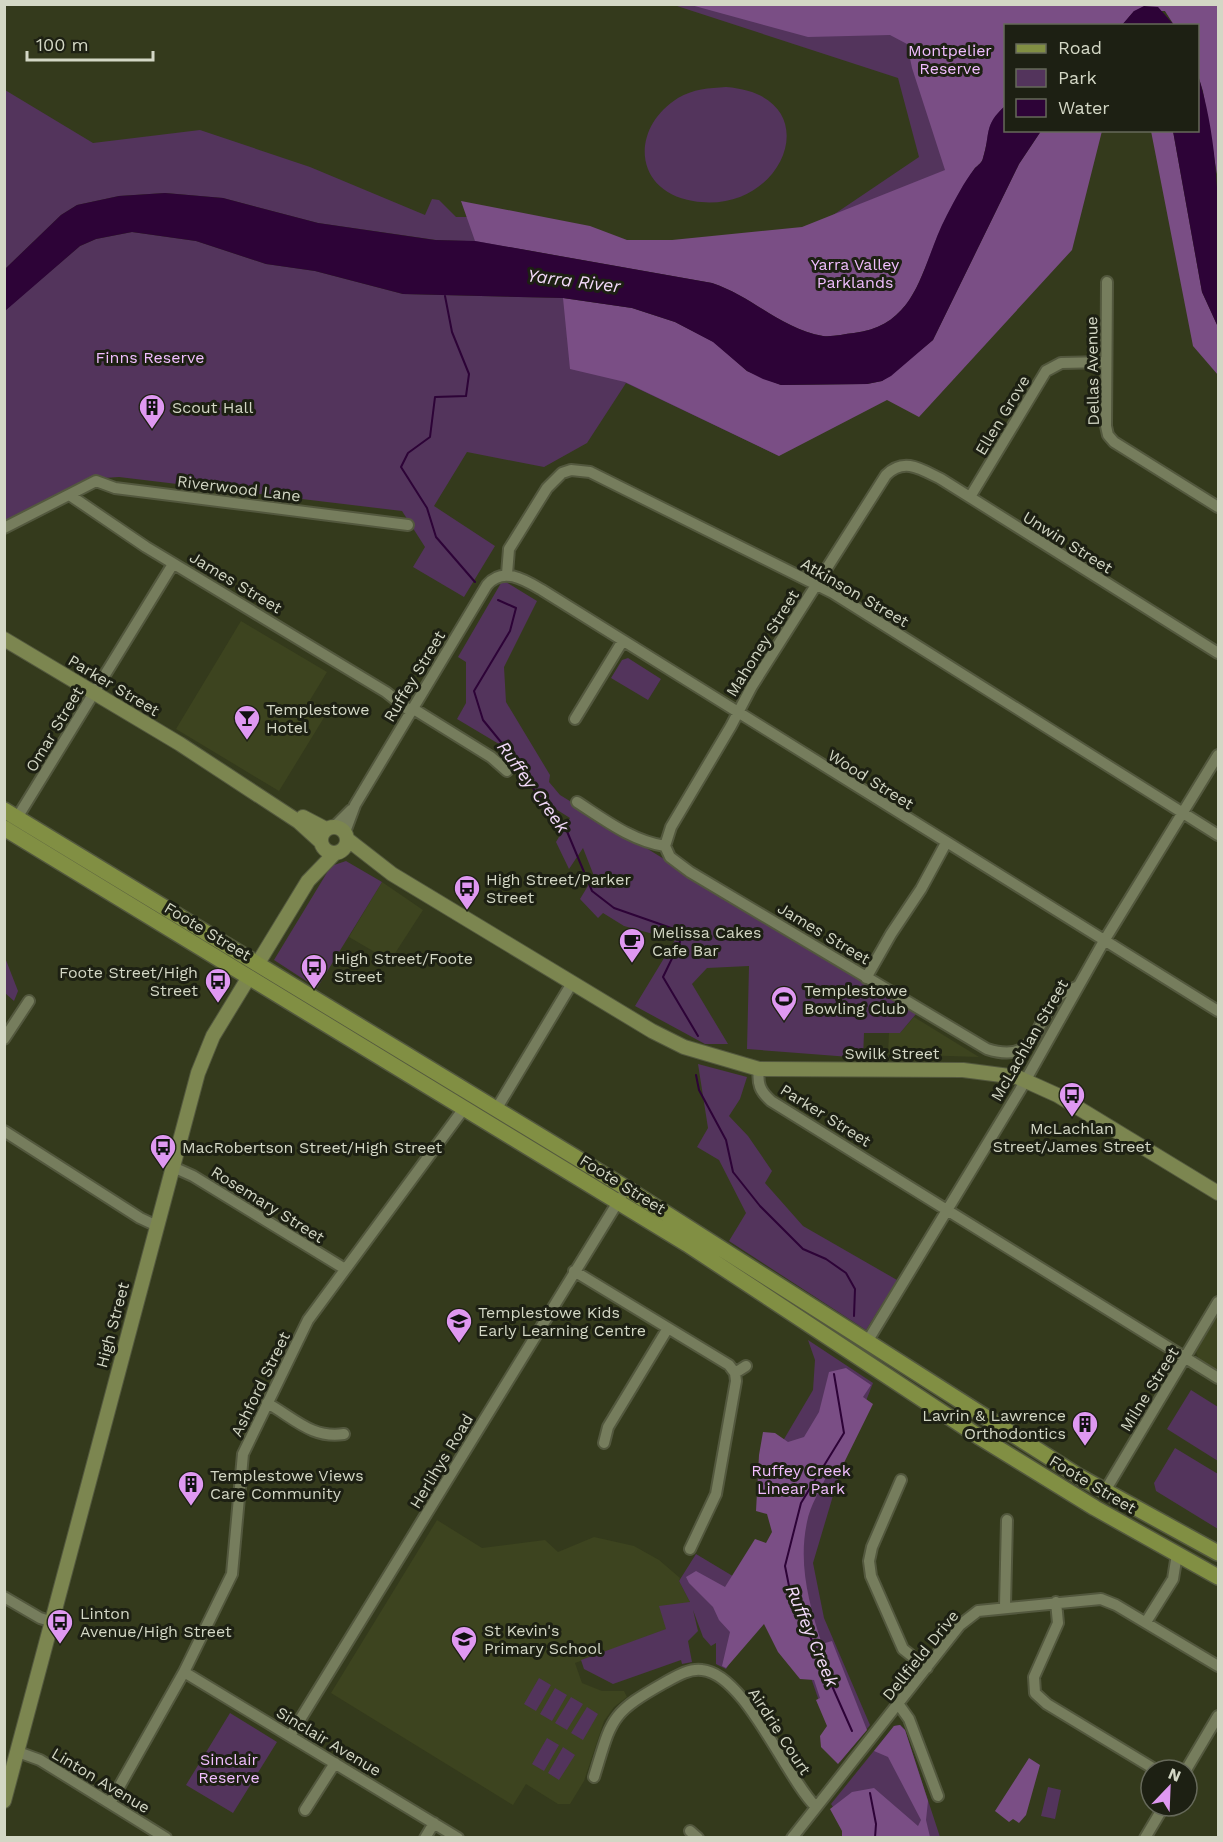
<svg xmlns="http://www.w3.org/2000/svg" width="1223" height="1842" font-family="'Work Sans',sans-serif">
	<rect width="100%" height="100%" fill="#343a1c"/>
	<path fill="#3d441f" d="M241,621L327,672L310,700L328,711L279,791L176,729Z
		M382,882L423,910L390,961L349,937Z
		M914,1017L979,1057L888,1054L889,1033H900Z
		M1218,1311V1372L1199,1360L1196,1352Z
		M437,1520L482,1548L545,1540L558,1552L594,1537L634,1546L659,1560L680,1578L679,1581L690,1602L667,1629L575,1663L582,1683L602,1691H624L627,1697L614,1707L604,1721L584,1781L570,1804H558L526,1784L513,1805L331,1693Z"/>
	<path fill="#53345c" d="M674,5H1218V180L1203,91L1198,75V26L1174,25L1165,11H1134L1122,25L1006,26L1005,106L907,304L466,241L436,240L318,223L223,198L165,193L119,196L77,205L61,215L5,269V90L93,143L200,130L310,167L425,215L432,199L439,200L456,217H496L626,241L796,240L919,157L898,78Z
		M726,87C832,95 785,217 693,201C633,191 630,128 678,98C693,89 709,88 726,87Z
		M132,232L196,241L266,264L315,271L403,294L563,298L804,416L779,456L626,383L587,443L544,467L467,452L434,506L495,546L464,597L413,567L425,547L402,511L119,477L89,479L8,522L5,520L4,311L80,246L96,239Z
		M506,582L537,601L504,667L506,702L550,775L549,782L560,795L916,1014L900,1033H864L863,1058L747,1049L749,966L707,968L692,984L728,1044H705L635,1006L675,940L624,926L603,913L598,918L580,899L594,876L583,848L569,869L556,842L570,818L543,801L504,747L457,719L466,703V662L458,657L501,583Z
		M628,658L661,679L648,700L611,678L622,660Z
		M346,861L382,882L317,988L274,960L331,866Z
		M4,955L18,991L14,1001L5,993Z
		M698,1064L747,1077L740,1099L729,1116L748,1136L772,1171L765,1183L803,1226L897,1280L866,1330L729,1241L746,1213L719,1160L697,1147L708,1128Z
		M808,1340L873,1383L846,1452L813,1563L824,1618L870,1725L840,1762L809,1672L760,1614L726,1669L716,1664V1643L711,1646L703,1637L693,1610L698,1631L688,1641L692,1662L682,1664L681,1660L613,1684L584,1669L581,1660L666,1629L659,1606L690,1602L679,1581L696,1554L741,1581L775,1548L764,1473L813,1390L815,1360Z
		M1191,1390L1218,1407V1461L1167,1429Z
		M1175,1448L1218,1474V1529L1156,1491L1154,1483Z
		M539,1678L551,1685L536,1711L524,1704Z
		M555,1688L567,1695L552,1721L540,1714Z
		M571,1697L583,1704L567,1730L555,1723Z
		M587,1707L598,1714L583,1740L571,1733Z
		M230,1713L277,1742L233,1813L186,1785Z
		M900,1725L905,1730L940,1837H853L831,1804L894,1726Z
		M547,1738L559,1745L544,1771L532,1764Z
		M563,1747L575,1755L559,1780L548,1773Z
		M1048,1787L1061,1790L1055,1819L1041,1816Z"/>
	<path fill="#7a4e85" d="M691,5H1218V180L1203,91L1198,75V26L1174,25L1165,11H1134L1122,25L1006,26L1005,106C983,126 991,133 983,158C982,163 978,165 975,168C964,182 955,200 947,215C921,264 920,325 854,333C844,334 833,337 823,336C781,329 752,296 712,283L475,241L461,201L590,226L627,240H672L802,227L945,170L912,68L907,44L890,35L808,37Z
		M1041,131H1102L1072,250L919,417L887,400L779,456L625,382L570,369L563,298L632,308L675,322L714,342L747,371L781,385L867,384L882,381L933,340L1019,164Z
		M1151,131H1173L1202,292L1218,327V375L1193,346Z
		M846,1368L871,1385L863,1397L873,1404L836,1479L827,1475C820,1490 810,1506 807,1522C798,1564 809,1604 822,1644L832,1641L867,1730L838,1764L821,1747L820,1736L827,1726L816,1700L820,1698L814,1680L800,1679L778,1652L764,1624L726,1668L722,1666L730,1632L719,1620L713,1607L689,1583L686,1577L696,1571L725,1587L755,1539L766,1543L772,1532L767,1514L756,1511L759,1455L763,1432L775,1433L788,1442L804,1437L819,1412L829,1372Z
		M900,1725L905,1730L928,1801L926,1820L930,1837H842V1831L830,1809L852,1792L874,1788L918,1826L921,1820L888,1757L874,1751L894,1726Z
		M1029,1758L1040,1765L1026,1815L1019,1823L1013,1819L1009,1822L995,1811Z"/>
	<path fill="#2d0337" d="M1144,6L1158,7L1174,25H1122L1134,11Z
		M1198,75C1223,155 1219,244 1218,327L1202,292L1173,131L1198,130Z
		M1005,106L1006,130L1041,131L1019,164L933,340L891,376L882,381L867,384L781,385L763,379L747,371L713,342L675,322L632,308L563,298L403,294L315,271L266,264L196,241L132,232L96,239L80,246L5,311V269L61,215L77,205L119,196L165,193L223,198L318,223L435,240L475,241L712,283C752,296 781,329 823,336C833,337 844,334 854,333C920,325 921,264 947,215C955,200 964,182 975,168C978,165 982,163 983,158C991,133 983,126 1005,106Z"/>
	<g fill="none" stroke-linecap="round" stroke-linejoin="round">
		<path stroke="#2d0337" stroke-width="2" d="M445,296L452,332L469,374L466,396L435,397L430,437L408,453L401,467L427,508L436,537L475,582
			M498,600L516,608L510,631L474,691L483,720L514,758L536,793L566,829L592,891L614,908L677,930L680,942L663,977L698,1036
			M696,1075L699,1090L726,1140L733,1172L760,1206L803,1249L826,1259L846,1273L855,1289L854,1316
			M834,1374L844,1433L801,1503L785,1566L790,1591L852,1731
			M870,1793L876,1824L875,1838"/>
		<g stroke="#53583e" stroke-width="14">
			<path id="street" d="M1107,282L1106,426L1108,435L1114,442L1218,507
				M71,496L146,547L386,692L410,711
				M970,497L1046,371L1061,363L1106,362
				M4,528L96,481L115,488L408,525
				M507,574L509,549L547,488L562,473L571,470L590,472L833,593L1218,835
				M412,708L491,757L507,771
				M575,719L622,642
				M577,802C605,820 632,841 665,846L670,857L690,872L987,1049C1040,1066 1034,1019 1059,996C1064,991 1071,990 1076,987
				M17,818L173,564
				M334,827L351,810
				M345,832L355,805L487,585C503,566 525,580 542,590L1218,1011
				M665,846L671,827L731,726L752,686L886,475C904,457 921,469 941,479L1218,653
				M866,978L891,934L921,889L946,843
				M4,1039L29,1001
				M759,1069C757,1084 760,1091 771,1101L1218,1378
				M497,1108L572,983
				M4,1131L140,1218L157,1226
				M173,1167L193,1176L345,1269
				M574,1271L729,1365L735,1373L746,1366
				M867,1342L1020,1090L1104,941L1218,755
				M267,1403C294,1418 312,1439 344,1434
				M604,1443L608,1427L668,1328
				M901,1480L872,1547L869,1561L871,1576L903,1649L927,1668
				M1105,1491L1218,1302
				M690,1549L716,1494L736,1381L735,1373
				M4,1597L40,1618L53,1622
				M1056,1602L1058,1623L1034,1677L1035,1693L1047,1704L1156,1770
				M1005,1606L1007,1520
				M1146,1622L1173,1579L1177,1554
				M184,1672L458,1838
				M899,1705L909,1719L938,1796
				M290,1736L621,1197
				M18,1752L40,1760L166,1838
				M1186,1770L1218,1716
				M594,1777C612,1719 609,1714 664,1683C675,1677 689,1668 702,1670C745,1674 785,1776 816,1807
				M110,1803L184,1672L232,1574L243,1454L308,1320L465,1107
				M305,1810L335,1763
				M690,1831L698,1838
				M425,1838L434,1823
				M792,1838L960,1625L978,1611L1101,1599L1116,1605L1218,1666
				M1145,1838L1164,1806"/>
		</g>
		<g stroke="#53583e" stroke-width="16">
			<path id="secondary" d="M4,639L180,744L299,822L321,842
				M303,817L326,829
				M321 840a13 13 0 1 1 26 0a13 13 0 1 1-26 0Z
				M347,839L392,874L652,1031L684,1047L759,1069L963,1070L1017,1077L1057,1095L1218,1193
				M258,963L308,881L335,853
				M4,1801L198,1073L213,1036L249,977"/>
		</g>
		<g stroke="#53583e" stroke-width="18">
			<path id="primary" d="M4,810L626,1188L1080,1477L1218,1553
				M4,828L687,1244L978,1436L1095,1508L1218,1577"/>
		</g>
		<use href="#street" stroke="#767d5d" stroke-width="10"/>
		<use href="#secondary" stroke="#7c8650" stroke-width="14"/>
		<use href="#primary" stroke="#818f43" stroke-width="15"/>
	</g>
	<defs>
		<g id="building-pin" transform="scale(1.35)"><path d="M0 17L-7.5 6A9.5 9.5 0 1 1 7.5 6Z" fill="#df98f1" stroke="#1d2013"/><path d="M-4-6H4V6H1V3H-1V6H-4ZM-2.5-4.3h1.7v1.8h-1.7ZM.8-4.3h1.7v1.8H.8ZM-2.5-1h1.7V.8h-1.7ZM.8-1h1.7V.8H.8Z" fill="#111"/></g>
		<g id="bar-pin" transform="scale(1.35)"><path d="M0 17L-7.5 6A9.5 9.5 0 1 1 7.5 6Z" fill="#df98f1" stroke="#1d2013"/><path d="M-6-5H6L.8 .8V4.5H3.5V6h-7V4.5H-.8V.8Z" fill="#111"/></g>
		<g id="bus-pin" transform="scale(1.35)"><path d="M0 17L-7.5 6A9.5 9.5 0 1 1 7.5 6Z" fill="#df98f1" stroke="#1d2013"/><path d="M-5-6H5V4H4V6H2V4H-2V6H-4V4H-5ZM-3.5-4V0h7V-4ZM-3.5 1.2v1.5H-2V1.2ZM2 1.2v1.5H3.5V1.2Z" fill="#111"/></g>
		<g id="cafe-pin" transform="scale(1.35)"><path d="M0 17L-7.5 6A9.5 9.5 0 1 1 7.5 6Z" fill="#df98f1" stroke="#1d2013"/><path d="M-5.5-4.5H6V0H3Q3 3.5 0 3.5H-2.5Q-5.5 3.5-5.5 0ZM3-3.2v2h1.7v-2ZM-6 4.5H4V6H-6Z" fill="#111"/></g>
		<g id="stadium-pin" transform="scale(1.35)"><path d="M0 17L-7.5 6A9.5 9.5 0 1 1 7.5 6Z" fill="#df98f1" stroke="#1d2013"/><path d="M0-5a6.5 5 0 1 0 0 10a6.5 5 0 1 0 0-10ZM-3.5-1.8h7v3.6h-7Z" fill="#111"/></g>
		<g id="school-pin" transform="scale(1.35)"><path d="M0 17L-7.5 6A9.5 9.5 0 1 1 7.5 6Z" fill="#df98f1" stroke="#1d2013"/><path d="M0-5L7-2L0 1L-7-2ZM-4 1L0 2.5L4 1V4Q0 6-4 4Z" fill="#111"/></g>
	</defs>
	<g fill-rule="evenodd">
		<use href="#building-pin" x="152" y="407"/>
		<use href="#bar-pin" x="247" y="718"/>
		<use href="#bus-pin" x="467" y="888"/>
		<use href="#cafe-pin" x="632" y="941"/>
		<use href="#bus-pin" x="314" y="967"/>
		<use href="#bus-pin" x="218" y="981"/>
		<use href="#stadium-pin" x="784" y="999"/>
		<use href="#bus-pin" x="1072" y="1095"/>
		<use href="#bus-pin" x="163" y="1147"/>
		<use href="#school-pin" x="459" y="1321"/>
		<use href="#building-pin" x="1085" y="1424"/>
		<use href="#building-pin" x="191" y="1484"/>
		<use href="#bus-pin" x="60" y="1622"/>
		<use href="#school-pin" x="464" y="1639"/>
	</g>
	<g text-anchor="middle" stroke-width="6" stroke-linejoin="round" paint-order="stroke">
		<g font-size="16" fill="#f1beff" stroke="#1d2013">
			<text x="950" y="56">Montpelier<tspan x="950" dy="18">Reserve</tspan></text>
			<text x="855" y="270">Yarra Valley<tspan x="855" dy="18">Parklands</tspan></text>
			<text x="150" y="363">Finns Reserve</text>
			<text x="801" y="1476">Ruffey Creek<tspan x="801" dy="18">Linear Park</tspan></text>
			<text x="229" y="1765">Sinclair<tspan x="229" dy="18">Reserve</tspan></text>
		</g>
		<g font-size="16" fill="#d3d7c5" stroke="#1d2013">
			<text transform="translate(1092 371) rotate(-91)" y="6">Dellas Avenue</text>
			<text transform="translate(1002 415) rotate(-59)" y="6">Ellen Grove</text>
			<text transform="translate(239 488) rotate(7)" y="6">Riverwood Lane</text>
			<text transform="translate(1068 542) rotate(32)" y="6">Unwin Street</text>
			<text transform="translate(236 582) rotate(31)" y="6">James Street</text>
			<text transform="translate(855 592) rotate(30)" y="6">Atkinson Street</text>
			<text transform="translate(762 643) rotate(-58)" y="6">Mahoney Street</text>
			<text transform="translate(414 676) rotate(-59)" y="6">Ruffey Street</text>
			<text transform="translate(114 685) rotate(31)" y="6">Parker Street</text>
			<text transform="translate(54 729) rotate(-59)" y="6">Omar Street</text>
			<text transform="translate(871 779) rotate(32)" y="6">Wood Street</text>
			<text transform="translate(208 931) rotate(31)" y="6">Foote Street</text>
			<text transform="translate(824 933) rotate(31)" y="6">James Street</text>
			<text transform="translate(1029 1040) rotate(-60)" y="6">McLachlan Street</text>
			<text x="892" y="1059">Swilk Street</text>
			<text transform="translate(826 1115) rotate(32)" y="6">Parker Street</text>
			<text transform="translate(623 1184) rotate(32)" y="6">Foote Street</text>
			<text transform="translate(268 1204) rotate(32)" y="6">Rosemary Street</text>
			<text transform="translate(112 1325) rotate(-75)" y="6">High Street</text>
			<text transform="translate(260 1384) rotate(-64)" y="6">Ashford Street</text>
			<text transform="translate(1149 1389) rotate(-58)" y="6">Milne Street</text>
			<text transform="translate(441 1461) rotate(-59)" y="6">Herlihys Road</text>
			<text transform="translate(1093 1484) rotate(31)" y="6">Foote Street</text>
			<text transform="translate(920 1655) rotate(-51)" y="6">Dellfield Drive</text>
			<text transform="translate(780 1731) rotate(57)" y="6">Airdrie Court</text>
			<text transform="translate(329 1741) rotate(31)" y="6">Sinclair Avenue</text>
			<text transform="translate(101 1780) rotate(31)" y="6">Linton Avenue</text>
		</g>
		<g font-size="16" fill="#d3d7c5" stroke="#1d2013" text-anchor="start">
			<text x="172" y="413">Scout Hall</text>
			<text x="266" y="715">Templestowe<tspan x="266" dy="18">Hotel</tspan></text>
			<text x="486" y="885">High Street/Parker<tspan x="486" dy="18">Street</tspan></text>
			<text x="652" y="938">Melissa Cakes<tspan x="652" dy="18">Cafe Bar</tspan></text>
			<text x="334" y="964">High Street/Foote<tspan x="334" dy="18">Street</tspan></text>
			<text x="198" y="978" text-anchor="end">Foote Street/High<tspan x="198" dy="18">Street</tspan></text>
			<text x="804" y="996">Templestowe<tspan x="804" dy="18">Bowling Club</tspan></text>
			<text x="1072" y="1134" text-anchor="middle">McLachlan<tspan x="1072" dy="18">Street/James Street</tspan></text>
			<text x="182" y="1153">MacRobertson Street/High Street</text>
			<text x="478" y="1318">Templestowe Kids<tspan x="478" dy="18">Early Learning Centre</tspan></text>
			<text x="1066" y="1421" text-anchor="end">Lavrin &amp; Lawrence<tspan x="1066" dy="18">Orthodontics</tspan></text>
			<text x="210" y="1481">Templestowe Views<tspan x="210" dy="18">Care Community</tspan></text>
			<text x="80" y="1619">Linton<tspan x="80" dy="18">Avenue/High Street</tspan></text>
			<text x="484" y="1636">St Kevin's<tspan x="484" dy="18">Primary School</tspan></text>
		</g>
		<g font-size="18" font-style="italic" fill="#f3dafa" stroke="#1d2013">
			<text transform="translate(574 281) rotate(7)" y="6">Yarra River</text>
			<text transform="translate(533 787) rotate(54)" y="6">Ruffey Creek</text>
			<text transform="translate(812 1636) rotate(67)" y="6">Ruffey Creek</text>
		</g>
	</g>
	<rect width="1223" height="1842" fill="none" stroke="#d3d7c5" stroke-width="12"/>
	<rect x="1004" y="24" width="195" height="108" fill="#1d2013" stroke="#66695a" stroke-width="1.5"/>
	<rect x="1016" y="44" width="30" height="9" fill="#818f43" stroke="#66695a" stroke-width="1.5"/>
	<text x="1058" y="54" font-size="18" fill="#d3d7c5">Road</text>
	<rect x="1016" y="69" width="30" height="18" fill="#53345c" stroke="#66695a" stroke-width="1.5"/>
	<text x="1058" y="84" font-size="18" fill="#d3d7c5">Park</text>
	<rect x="1016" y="99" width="30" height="18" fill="#2d0337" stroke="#66695a" stroke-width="1.5"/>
	<text x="1058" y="114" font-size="18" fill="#d3d7c5">Water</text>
	<g transform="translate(1169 1788) rotate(23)"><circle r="28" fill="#1d2013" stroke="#66695a" stroke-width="1.5"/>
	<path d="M0-4.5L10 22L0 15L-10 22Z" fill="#df98f1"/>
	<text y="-9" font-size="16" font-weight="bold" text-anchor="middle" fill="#d3d7c5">N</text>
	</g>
	<path d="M27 51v9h126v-9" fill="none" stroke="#d3d7c5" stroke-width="3"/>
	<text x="36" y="51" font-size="18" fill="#d3d7c5" stroke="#1d2013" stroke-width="4.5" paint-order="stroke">100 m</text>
</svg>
